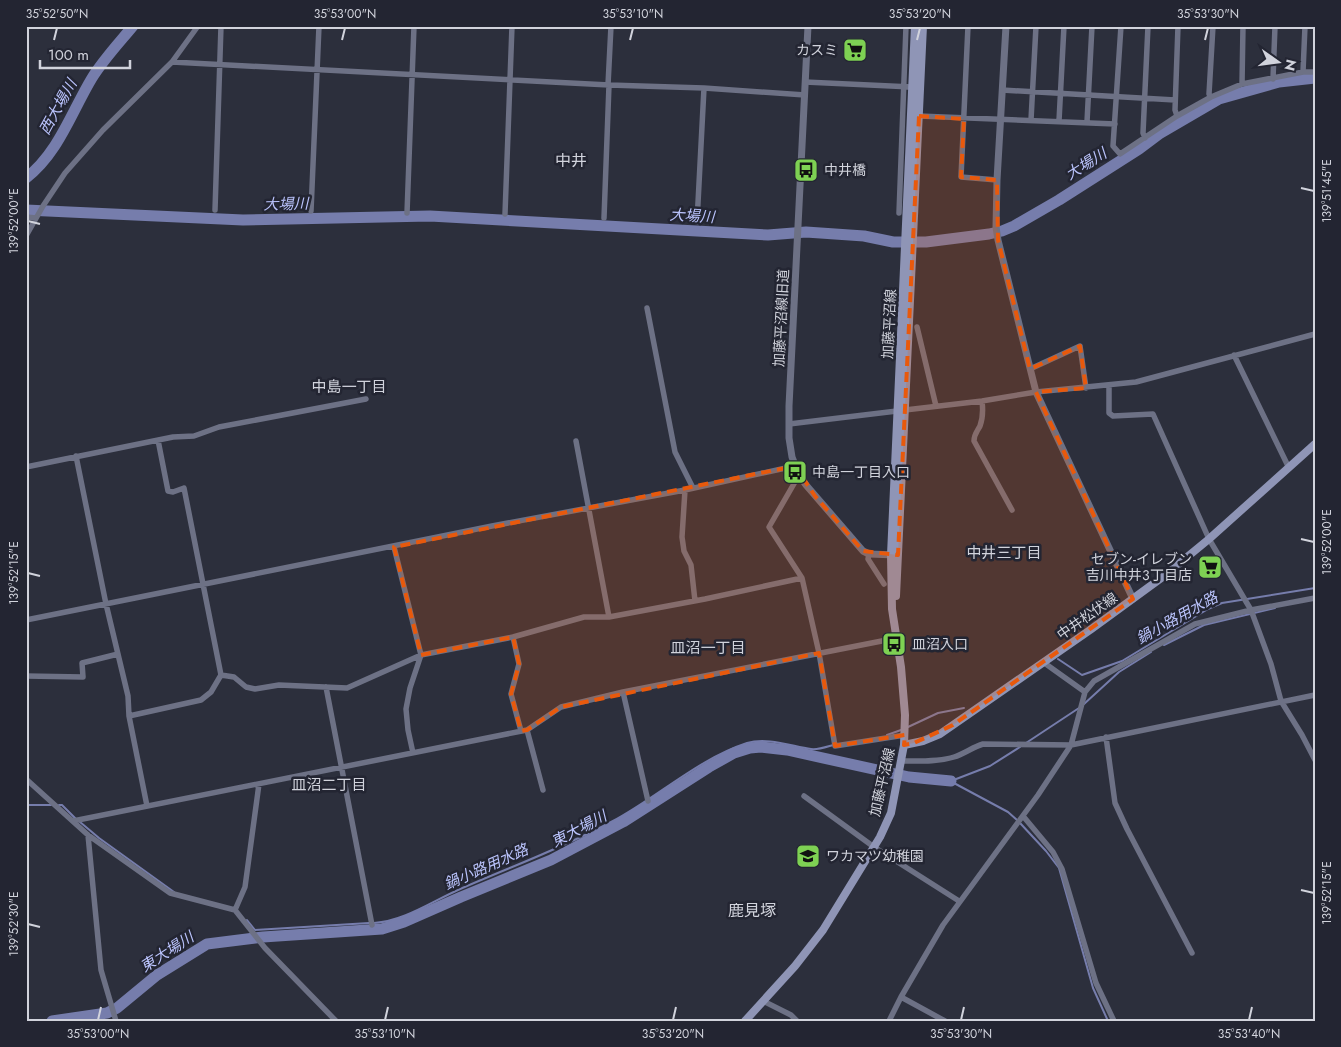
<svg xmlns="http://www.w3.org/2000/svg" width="1341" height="1047" font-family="Jost,'Noto Sans JP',sans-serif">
	<rect width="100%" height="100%" fill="#2c2f3c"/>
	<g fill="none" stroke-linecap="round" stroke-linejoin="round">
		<path stroke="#767dac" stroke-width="2" d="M1164,645L1204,625L1275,608
			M1058,659L1082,675L1122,661L1208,609L1222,603L1315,588
			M1084,704L1119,672L1151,652
			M908,727L938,713L964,708
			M887,735L901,730
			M1026,743L1079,708
			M951,781L990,766L1020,747
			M952,782L1008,812L1017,820
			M26,805H51
			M59,805H62L76,819
			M80,822L99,838L174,892
			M1020,823L1046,851L1059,868L1093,988L1108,1021
			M247,920L255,930L369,923
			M374,923C404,921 431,902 458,890C510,867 563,848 613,821C658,797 698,759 747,743C767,737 791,746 811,749C818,750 826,747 833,745"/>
		<path stroke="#767dac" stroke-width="11" d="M26,178C58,154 72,111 92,78C103,60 119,43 133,26
			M26,210L243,220L430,216L768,235L806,232L864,236L893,242H926L989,234L1002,231L1014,226L1059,200L1139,149L1159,134L1219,99L1279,82L1315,78
			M52,1021L107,1013L117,1008L157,975L207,944L263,937L382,929L404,922L461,897L551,860L623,822L709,767L734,753L750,748L761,747L787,750L909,777L951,781"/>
		<path stroke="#6d7185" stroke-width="5.5" d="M968,26L961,177L997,180
			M1121,26L1113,146L1120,154L1177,116L1211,97L1242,84L1303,72H1315
			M172,62L609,85L704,88L805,95
			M1303,72L1305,26
			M1273,79L1275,26
			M805,82L912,87
			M1242,84L1243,26
			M608,85L611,26
			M1002,90L1175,100
			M1211,97L1209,94L1213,26
			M919,116L1115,124
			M1177,116L1175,110L1178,26
			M1031,120L1036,26
			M1059,121L1064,26
			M1087,122L1092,26
			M1145,138L1143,133L1148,26
			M215,210L221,26
			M311,211L319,26
			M407,213L414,26
			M899,213L906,26
			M505,214L512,26
			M26,217L36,218
			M604,218L609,85
			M697,222L704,88
			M26,236L43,206L65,173L103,130L172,62L198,26
			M647,308L675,452L693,488
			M917,327L936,406
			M1234,355L1289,468
			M1030,369L1080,346L1086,388
			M1109,385V413L1113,416L1153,414L1209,539L1251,610L1271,664L1281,701L1302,735L1315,760
			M982,401C983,409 983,418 980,426C977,432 974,434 974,441L1012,510
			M905,410L982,401L1036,392L1136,382L1315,334
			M789,424L897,411
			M576,441L609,617
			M76,456L106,604L128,696L129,716L147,806
			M26,467L173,437L194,436L219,427L366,399
			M799,475L769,527L802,578L819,653L835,746L905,735
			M685,490L682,537L684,551L691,565L695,601
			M394,547L421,655L410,688L406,709L408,730L413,753
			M869,554L868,559L884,584
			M26,620L492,526L685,490L795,466
			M513,637L519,664L511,694L521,731
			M221,675L234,677L246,687L255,689L279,685L347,688L421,655L513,637L584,617H609L705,599L802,578
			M26,676L83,677L82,663L118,654
			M326,687L372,925
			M623,692L648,801
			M1085,692L1094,681L1195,624L1251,610L1315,598
			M129,716L201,700L211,692L221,675L184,488L173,492L168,491L158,440
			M527,730L543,790
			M1106,737L1115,803L1127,829L1192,953
			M901,761C918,761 938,762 954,757C964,754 973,747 983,744L1071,745L1315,695
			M26,779L88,835L170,893L235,910L265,948L336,1021
			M804,796L874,847L959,901
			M1023,816L1053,852L1062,869L1096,983L1114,1021
			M73,821L527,730L561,707L623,692L897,638
			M88,835L101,970L116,1021
			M235,910L245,887L259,784
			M901,997L945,1021
			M763,1001L791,1015L797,1021
			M889,1021L901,997L943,925L1038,795L1071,745L1085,692L1043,662"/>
		<path stroke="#6d7185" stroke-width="7" d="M808,26L789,406V438L792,457L799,475L806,485L863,551L869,554L897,555
			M1006,26L997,180L996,227L998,240L1036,392L1133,599"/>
		<path stroke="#8f95b6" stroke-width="8" d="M896,596L923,26
			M904,745L923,741L940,734L1090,630L1164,576L1209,539L1315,444
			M745,1021L795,966L823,930L880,837L891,813L904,745L905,715L901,667L892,609L891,555L915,26"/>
	</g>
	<path fill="#e8590c" fill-opacity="0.2" stroke="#e8590c" stroke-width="4" stroke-dasharray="10 6" stroke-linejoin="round" d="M919,116L964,119L961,177L997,180L998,240L1030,369L1080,346L1086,388L1036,392L1133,599L953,725L914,743L904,745L905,735L835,746L819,653L561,707L527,730L521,731L511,694L519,664L513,637L421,655L394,547L795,466L815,496L863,551L898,555Z"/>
	<path fill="none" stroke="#d1d3dc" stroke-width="2" d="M54,40L57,28M342,40L345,28M630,40L633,28M917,40L920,28M1205,40L1208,28M1301,188L1314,191M28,221L40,224M1301,539L1314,542M28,573L40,576M1301,890L1314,893M28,924L40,927M98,1020L101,1007M385,1020L388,1007M673,1020L676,1007M961,1020L964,1007M1249,1020L1252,1007"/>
	<defs>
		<g id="supermarket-square" transform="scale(1.25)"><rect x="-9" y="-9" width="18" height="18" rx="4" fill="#7ed153" stroke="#232532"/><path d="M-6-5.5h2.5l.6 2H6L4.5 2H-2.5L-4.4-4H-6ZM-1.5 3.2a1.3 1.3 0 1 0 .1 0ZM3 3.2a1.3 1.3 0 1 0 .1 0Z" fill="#111"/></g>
		<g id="bus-square" transform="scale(1.25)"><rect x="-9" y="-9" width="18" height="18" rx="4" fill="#7ed153" stroke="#232532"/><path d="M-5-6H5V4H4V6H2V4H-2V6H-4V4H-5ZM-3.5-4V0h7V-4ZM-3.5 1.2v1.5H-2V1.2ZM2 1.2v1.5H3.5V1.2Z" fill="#111"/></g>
		<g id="school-square" transform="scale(1.25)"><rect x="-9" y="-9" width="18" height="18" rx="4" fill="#7ed153" stroke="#232532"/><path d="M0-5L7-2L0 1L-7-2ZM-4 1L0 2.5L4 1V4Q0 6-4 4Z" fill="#111"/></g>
	</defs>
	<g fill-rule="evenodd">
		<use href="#supermarket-square" x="855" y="50"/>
		<use href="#bus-square" x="806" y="170"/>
		<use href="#bus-square" x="795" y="472"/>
		<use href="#supermarket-square" x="1210" y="567"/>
		<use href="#bus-square" x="894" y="644"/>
		<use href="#school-square" x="808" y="856"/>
	</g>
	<g text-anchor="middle" stroke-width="5" stroke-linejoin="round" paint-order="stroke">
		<g font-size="14" fill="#d1d3dc" stroke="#232532" text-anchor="start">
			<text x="838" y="55" text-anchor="end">カスミ</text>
			<text x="824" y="175">中井橋</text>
			<text x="812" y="477">中島一丁目入口</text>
			<text x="1192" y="564" text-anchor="end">セブン-イレブン<tspan x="1192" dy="16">吉川中井３丁目店</tspan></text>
			<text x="912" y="649">皿沼入口</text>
			<text x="826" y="861">ワカマツ幼稚園</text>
		</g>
		<g font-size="14" fill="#d1d3dc" stroke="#232532">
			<text transform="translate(781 318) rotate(-87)" y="5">加藤平沼線旧道</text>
			<text transform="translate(889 324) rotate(-87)" y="5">加藤平沼線</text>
			<text transform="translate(1087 616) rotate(-35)" y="5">中井松伏線</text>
			<text transform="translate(882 782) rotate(-77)" y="5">加藤平沼線</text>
		</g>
		<g font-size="15" font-style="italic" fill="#bac3fc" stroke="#232532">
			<text transform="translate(58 107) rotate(-61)" y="5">西大場川</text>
			<text transform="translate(1086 164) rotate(-32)" y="5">大場川</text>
			<text transform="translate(286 204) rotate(-1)" y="5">大場川</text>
			<text transform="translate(692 216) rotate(3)" y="5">大場川</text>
			<text transform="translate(1177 618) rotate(-29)" y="5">鍋小路用水路</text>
			<text transform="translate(579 829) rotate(-28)" y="5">東大場川</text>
			<text transform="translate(486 867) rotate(-24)" y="5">鍋小路用水路</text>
			<text transform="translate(167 952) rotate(-33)" y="5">東大場川</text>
		</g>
		<g font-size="15" fill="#d1d3dc" stroke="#232532">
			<text x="349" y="392">中島一丁目</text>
			<text x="1004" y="558">中井三丁目</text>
			<text x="708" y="653">皿沼一丁目</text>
			<text x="329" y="790">皿沼二丁目</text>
		</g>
		<g font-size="16" fill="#d1d3dc" stroke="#232532">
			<text x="571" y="166">中井</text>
			<text x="752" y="916">鹿見塚</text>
		</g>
	</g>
	<rect width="1341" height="1047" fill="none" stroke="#232532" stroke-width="55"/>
	<g transform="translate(1278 62) rotate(104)" stroke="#232532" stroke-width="4" paint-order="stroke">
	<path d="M0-4L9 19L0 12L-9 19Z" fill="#d1d3dc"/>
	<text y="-8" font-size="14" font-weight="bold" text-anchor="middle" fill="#d1d3dc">N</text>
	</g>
	<path d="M40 60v8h90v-8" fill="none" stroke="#d1d3dc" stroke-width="2.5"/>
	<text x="48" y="60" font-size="15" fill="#d1d3dc" stroke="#232532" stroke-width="4" paint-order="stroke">100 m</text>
	<rect x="28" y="28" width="1286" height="992" fill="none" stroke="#d1d3dc" stroke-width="2"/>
	<g font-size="12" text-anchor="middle" fill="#d1d3dc">
		<text x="57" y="18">35°52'50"N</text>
		<text x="345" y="18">35°53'00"N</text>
		<text x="633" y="18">35°53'10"N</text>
		<text x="920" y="18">35°53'20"N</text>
		<text x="1208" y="18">35°53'30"N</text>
		<text transform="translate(1327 191) rotate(-90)" y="4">139°51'45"E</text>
		<text transform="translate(14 221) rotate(-90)" y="4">139°52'00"E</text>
		<text transform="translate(1327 542) rotate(-90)" y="4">139°52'00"E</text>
		<text transform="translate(14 573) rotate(-90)" y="4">139°52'15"E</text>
		<text transform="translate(1327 893) rotate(-90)" y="4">139°52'15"E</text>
		<text transform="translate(14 924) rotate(-90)" y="4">139°52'30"E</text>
		<text x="98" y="1038">35°53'00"N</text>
		<text x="385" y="1038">35°53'10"N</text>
		<text x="673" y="1038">35°53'20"N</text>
		<text x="961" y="1038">35°53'30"N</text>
		<text x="1249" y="1038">35°53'40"N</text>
	</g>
</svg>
